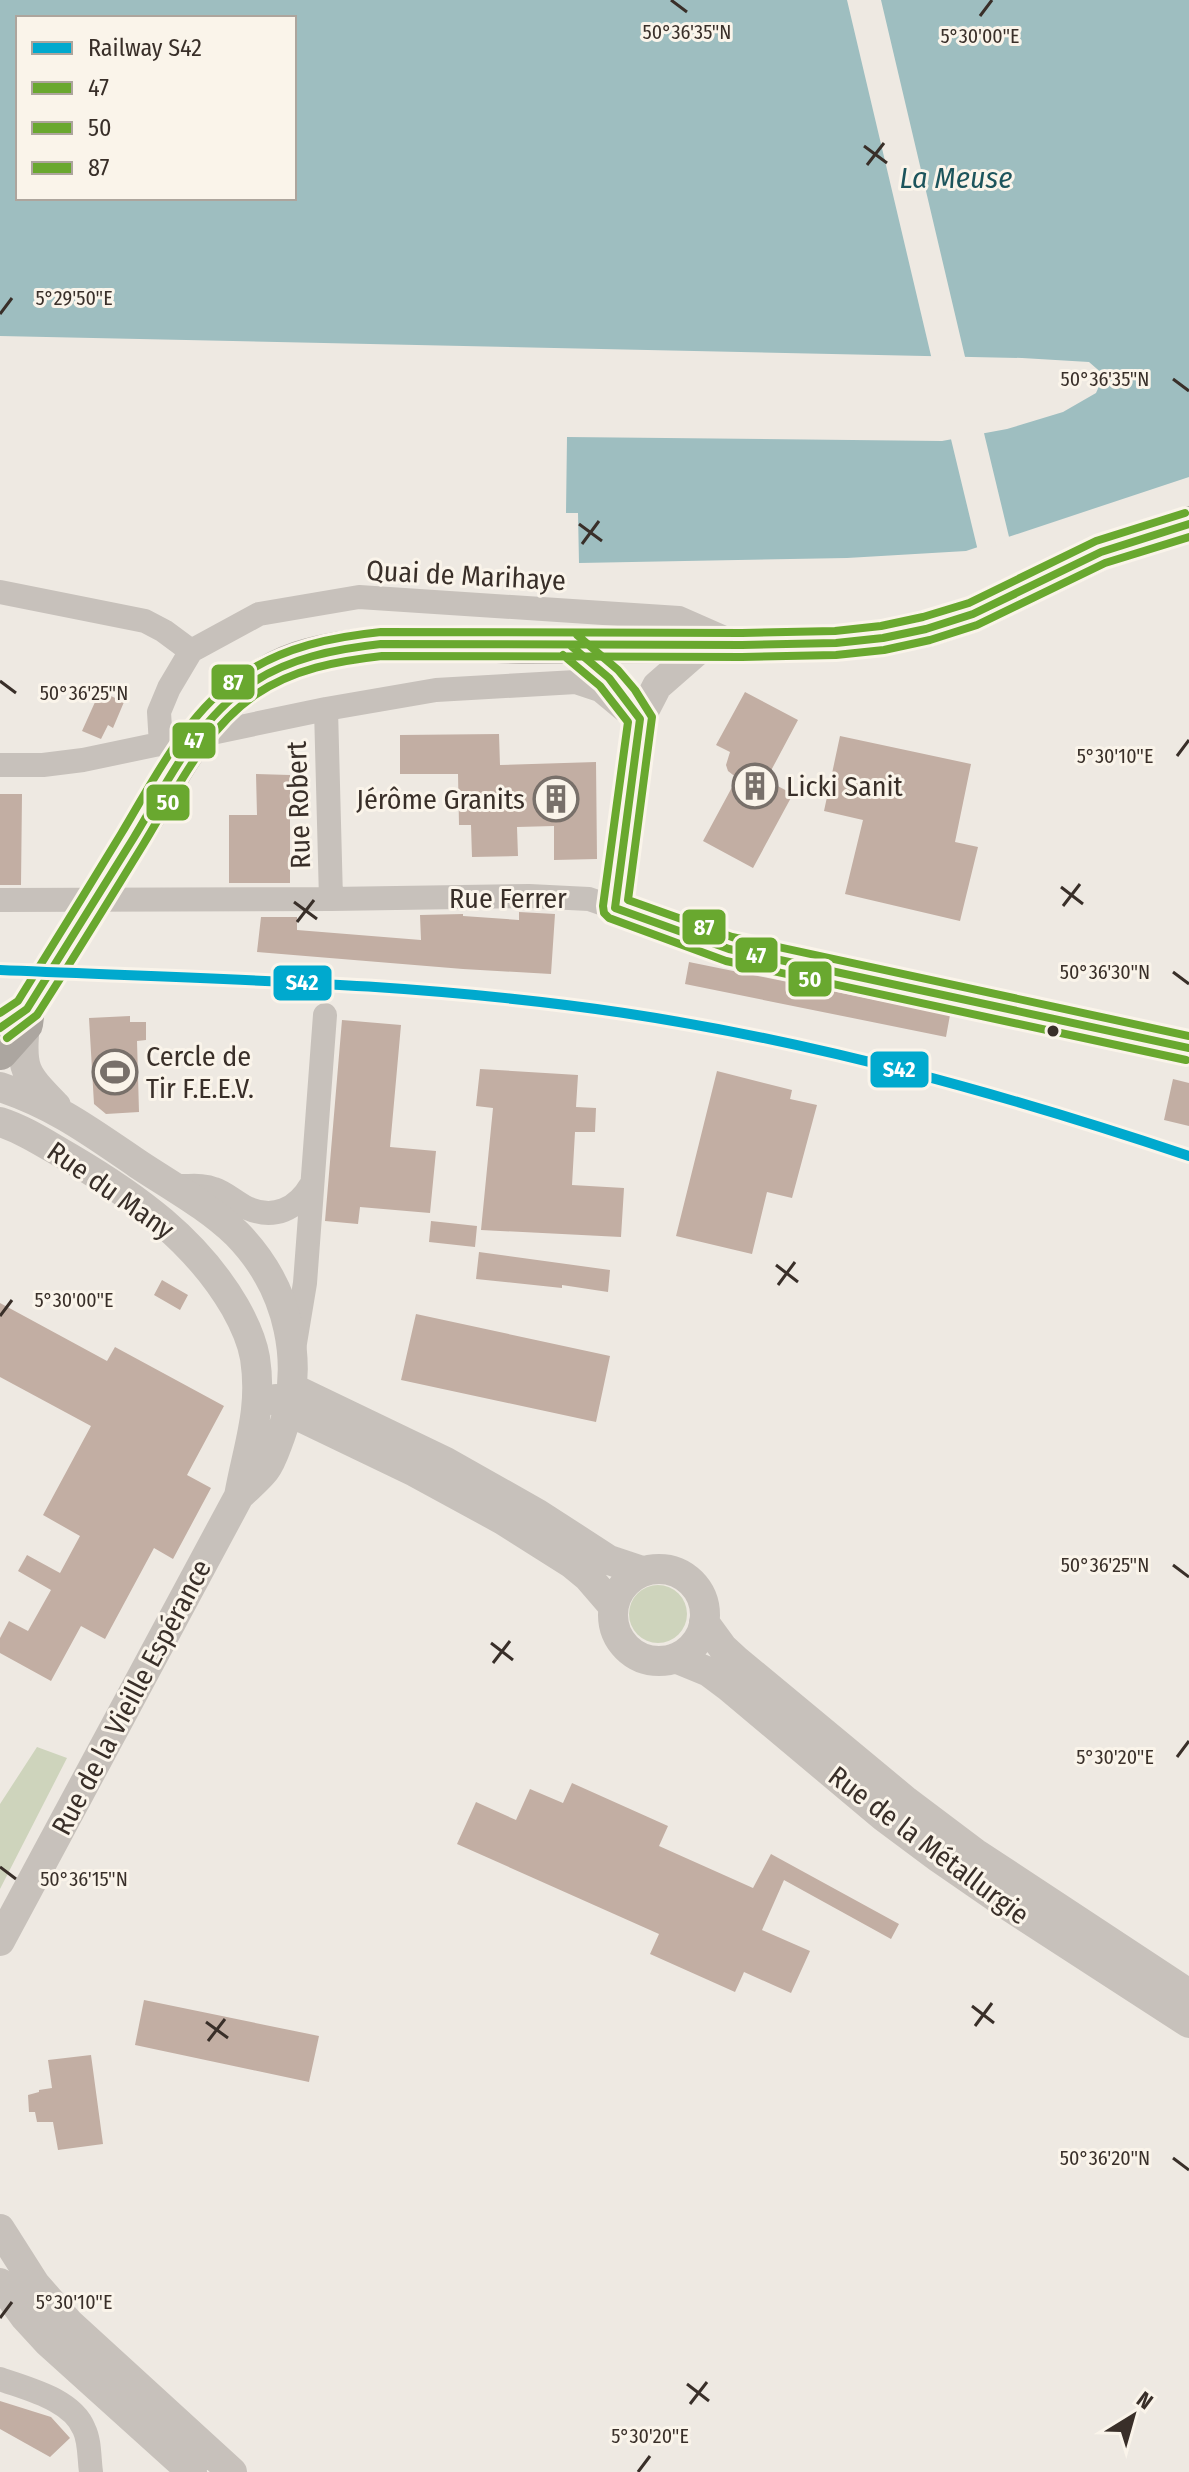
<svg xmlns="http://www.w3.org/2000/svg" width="1189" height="2472" font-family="'Fira Sans Condensed',sans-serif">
	<rect width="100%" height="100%" fill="#eee9e2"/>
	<path fill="#ced4bc" d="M629 1614a29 29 0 1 1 58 0a29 29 0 1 1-58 0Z
		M37,1747L67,1758L0,1889V1804Z"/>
	<path fill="#9ebec0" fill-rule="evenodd" d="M0,0H1189V477L966,551L847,558L579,563L578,513H566L567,437L942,441L1007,429L1063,412L1096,393L1104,375L1089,362L1022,358L0,336ZM18,18H294V198H18Z"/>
	<path fill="#eee9e2" d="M847,0H881L966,361L932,360Z
		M983,429L1010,541L978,551L950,435Z"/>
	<path fill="#c2aea3" d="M100,691L124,702L113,728L108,725L101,739L82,731Z
		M745,692L798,720L766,780L793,794L753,868L703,841L737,778L728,771L726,765L730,752L716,745Z
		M499,734L500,765L596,762L597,859L554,860V826L517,827L518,856L472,857L471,825H459L458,774H400V735Z
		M840,736L971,764L955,842L978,847L960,921L845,894L863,820L824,811Z
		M256,774L290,775V883H229V815H257Z
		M0,794H22L21,885H0Z
		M519,912L555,914L551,974L463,969L257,952L261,917H297V930L421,940L420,915L463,914V916L519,920Z
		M689,962L950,1015L946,1037L685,984Z
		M130,1016V1022H146V1040L137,1041L139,1112L106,1114L94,1104L89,1018Z
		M342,1020L401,1025L390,1147L436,1151L430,1213L360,1207L358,1224L325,1221Z
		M480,1069L578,1075L576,1107L596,1108L595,1132H575L572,1185L624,1188L621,1237L481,1230L493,1108L476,1106Z
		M717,1071L792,1090L790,1099L817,1105L792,1198L767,1192L752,1254L676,1236Z
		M1173,1079L1189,1083V1126L1164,1120Z
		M431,1221L477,1226L475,1247L429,1242Z
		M479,1252L610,1270L608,1292L562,1285V1288L476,1279Z
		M162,1280L188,1295L180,1310L154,1295Z
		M0,1303L107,1361L115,1347L224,1406L187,1475L211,1488L173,1559L154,1548L105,1639L81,1626L51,1681L0,1653V1638L9,1621L28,1631L51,1590L18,1571L27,1555L60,1573L80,1536L43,1515L91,1426L0,1377Z
		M416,1314L610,1356L596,1422L401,1380Z
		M572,1783L668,1826L659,1846L753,1888L771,1854L899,1924L891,1939L784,1880L762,1930L810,1951L791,1993L744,1972L735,1992L650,1954L659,1934L457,1844L476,1802L516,1820L530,1789L563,1803Z
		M144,2000L319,2036L309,2082L135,2045Z
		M91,2055L103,2144L58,2150L53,2122H37L35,2112H29L28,2095L39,2092V2090L52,2088L48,2060Z
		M0,2401L51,2417L70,2438L50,2457L0,2429Z"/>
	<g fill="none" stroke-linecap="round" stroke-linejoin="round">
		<path stroke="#c7c1bb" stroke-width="24" d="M0,592L145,621L164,631L191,651
			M326,709L331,899
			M161,745L159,712L169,688L191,651L259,614L359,597L679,618L729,640
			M0,765H43L83,760L326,709L436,690L576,682L600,690L624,710
			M0,900L331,899L529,896L589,899L615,908
			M170,1185C184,1188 200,1183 214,1189C226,1193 235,1202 247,1208C274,1220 297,1209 311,1185
			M294,1349L305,1283L325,1015
			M0,2379C27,2389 72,2399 84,2429C90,2441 89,2458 91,2472"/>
		<path stroke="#c7c1bb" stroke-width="30" d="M705,644L657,686L640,719L615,908L729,949L1189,1048
			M570,645C599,665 622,688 640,719
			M25,1024C20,1070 25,1074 56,1106
			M0,1087C55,1105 91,1132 138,1164C171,1186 208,1206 237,1234C290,1288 307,1366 280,1437C276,1447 272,1461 265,1470C258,1479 248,1487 239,1496L0,1941
			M0,1122C25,1130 47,1145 70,1158C136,1197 196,1240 235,1307C244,1323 252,1340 255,1358C263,1410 248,1446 239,1496
			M292,1388L446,1462L538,1514L609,1560L642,1571
			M276,1399L288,1411L415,1472L503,1520L571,1563L588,1577L613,1606
			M613 1615a46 46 0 1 1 92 0a46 46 0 1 1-92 0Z
			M704,1622L723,1648L736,1660L906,1801L975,1853L1189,1994
			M675,1658L709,1672L729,1687L884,1817L939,1858L1010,1907L1189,2023
			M0,2229L35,2284L69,2323L232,2472
			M0,2283L25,2317L48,2342L192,2472"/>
		<path stroke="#aca6a0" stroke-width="36" d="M526,646L742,645L836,643L883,638L926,629L973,614L1101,552L1189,524
			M0,1052L25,1024L27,1009"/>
		<path stroke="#aca6a0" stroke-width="36" d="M27,1009C67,945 106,882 146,818C165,787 189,743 213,717C238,690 273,665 309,656C379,637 455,644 526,646"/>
		<g stroke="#faf4ea" stroke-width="14">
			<path id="bus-1" d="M570,645L609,678L640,719L615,908L729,949L1189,1048
				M0,1028L27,1009C62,952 98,896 133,839C166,785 195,722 249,685C288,658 335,649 381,644L742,645L836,643L883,638L926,629L973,614L1101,552L1189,524"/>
		</g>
		<g stroke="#faf4ea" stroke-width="14">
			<path id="bus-2" d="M563,655L600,686L628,722L603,906L604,913L609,918L726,961L1186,1060
				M7,1038L37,1015C73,959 108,902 143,845C175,793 203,731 255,695C293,669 337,661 382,656L742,657L836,655L884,650L930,640L977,625L1105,563L1189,537"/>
		</g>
		<g stroke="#faf4ea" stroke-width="14">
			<path id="bus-3" d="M577,635L618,670L635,690L652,717L628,900L732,937L1189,1036
				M0,1013L18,1001C53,945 87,890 121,834C155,778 186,713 242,675C284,647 332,637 381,632L742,633L835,631L881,626L923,617L969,603L1096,541L1185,513"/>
		</g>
		<use href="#bus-1" stroke="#69a82f" stroke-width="8"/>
		<use href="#bus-2" stroke="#69a82f" stroke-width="8"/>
		<use href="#bus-3" stroke="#69a82f" stroke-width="8"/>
		<g stroke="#faf4ea" stroke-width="16">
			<path id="rail-1" d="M0,970C208,979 418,982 624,1013C817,1042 1004,1094 1189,1156"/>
		</g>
		<use href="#rail-1" stroke="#00a9ce" stroke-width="10"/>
	</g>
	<path fill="none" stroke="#392f29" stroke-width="3" d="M671,0L687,12M980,16L992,0M864,146L887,163M867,165L884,143M0,314L12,298M1173,379L1189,391M579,524L602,541M582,544L599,521M0,681L16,693M1177,756L1189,740M1061,887L1083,904M294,902L317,919M1063,906L1080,884M297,922L314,900M1173,972L1189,984M776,1265L798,1282M778,1285L795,1262M0,1316L12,1300M1173,1565L1189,1577M491,1643L513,1660M493,1663L510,1641M1177,1757L1189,1741M0,1867L16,1879M972,2006L994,2023M206,2022L228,2038M975,2026L992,2003M208,2041L225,2019M1173,2158L1189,2170M0,2318L12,2302M687,2384L709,2401M690,2404L707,2382M638,2472L650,2456"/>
	<defs>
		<g id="building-ring" transform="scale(2.3)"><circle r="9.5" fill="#faf4ea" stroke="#78706a" stroke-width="1.5"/><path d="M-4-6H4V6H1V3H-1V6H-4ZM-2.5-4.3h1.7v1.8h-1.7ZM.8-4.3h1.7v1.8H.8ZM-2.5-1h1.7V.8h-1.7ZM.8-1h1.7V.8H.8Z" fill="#78706a"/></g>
		<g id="stadium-ring" transform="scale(2.3)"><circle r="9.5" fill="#faf4ea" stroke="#78706a" stroke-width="1.5"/><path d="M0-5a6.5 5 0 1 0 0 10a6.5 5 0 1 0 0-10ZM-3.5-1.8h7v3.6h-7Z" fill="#78706a"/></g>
	</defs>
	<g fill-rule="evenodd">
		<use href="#building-ring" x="755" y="786"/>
		<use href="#building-ring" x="556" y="799"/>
		<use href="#stadium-ring" x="115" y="1072"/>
	</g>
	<circle fill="#392f29" stroke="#faf4ea" stroke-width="3" cx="1053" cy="1031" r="7"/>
	<g text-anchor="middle" stroke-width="6" stroke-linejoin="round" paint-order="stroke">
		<g font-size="28" fill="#392f29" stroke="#faf4ea">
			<text transform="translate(466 575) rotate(3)" y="10">Quai de Marihaye</text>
			<text transform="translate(298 805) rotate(-92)" y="10">Rue Robert</text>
			<text x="508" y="908">Rue Ferrer</text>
			<text transform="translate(111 1190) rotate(35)" y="10">Rue du Many</text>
			<text transform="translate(131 1697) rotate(-62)" y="10">Rue de la Vieille Espérance</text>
			<text transform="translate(929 1845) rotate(37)" y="10">Rue de la Métallurgie</text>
		</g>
		<g font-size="28" fill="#392f29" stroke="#faf4ea" text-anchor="start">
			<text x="786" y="796">Licki Sanit</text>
			<text x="525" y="809" text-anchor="end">Jérôme Granits</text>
			<text x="146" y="1066">Cercle de<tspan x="146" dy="32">Tir F.E.E.V.</tspan></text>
		</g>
		<g font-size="30" font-style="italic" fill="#1c545c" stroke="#faf4ea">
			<text x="956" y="188">La Meuse</text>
		</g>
	</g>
	<g font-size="20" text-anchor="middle" fill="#392f29" stroke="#faf4ea" stroke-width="6" stroke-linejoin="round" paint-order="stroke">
		<text x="687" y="39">50°36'35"N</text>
		<text x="980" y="43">5°30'00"E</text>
		<text x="74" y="305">5°29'50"E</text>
		<text x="1105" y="386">50°36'35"N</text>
		<text x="84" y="700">50°36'25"N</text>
		<text x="1115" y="763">5°30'10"E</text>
		<text x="1105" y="979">50°36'30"N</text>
		<text x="74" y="1307">5°30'00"E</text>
		<text x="1105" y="1572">50°36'25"N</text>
		<text x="1115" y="1764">5°30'20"E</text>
		<text x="84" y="1886">50°36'15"N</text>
		<text x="1105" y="2165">50°36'20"N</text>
		<text x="74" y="2309">5°30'10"E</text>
		<text x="650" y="2443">5°30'20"E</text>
	</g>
	<g stroke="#faf4ea" stroke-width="3">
		<rect x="210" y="663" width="46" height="38" rx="8" fill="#69a82f"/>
		<rect x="171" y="721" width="46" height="39" rx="8" fill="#69a82f"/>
		<rect x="145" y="783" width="46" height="39" rx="8" fill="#69a82f"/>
		<rect x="681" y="908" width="46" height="38" rx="8" fill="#69a82f"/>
		<rect x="734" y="936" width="45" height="38" rx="8" fill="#69a82f"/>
		<rect x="787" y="960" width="46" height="38" rx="8" fill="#69a82f"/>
		<rect x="272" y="964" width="61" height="38" rx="8" fill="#00a9ce"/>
		<rect x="869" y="1050" width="61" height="39" rx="8" fill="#00a9ce"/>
	</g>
	<g font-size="22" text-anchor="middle" font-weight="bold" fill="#fff">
		<text x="233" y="690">87</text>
		<text x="194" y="748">47</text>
		<text x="168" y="810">50</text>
		<text x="704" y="935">87</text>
		<text x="756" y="963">47</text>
		<text x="810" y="987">50</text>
		<text x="302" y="990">S42</text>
		<text x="899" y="1077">S42</text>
	</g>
	<rect x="16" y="16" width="280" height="184" fill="#faf4ea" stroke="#ada59d" stroke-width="2"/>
	<rect x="32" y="42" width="40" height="12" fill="#00a9ce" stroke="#ada59d" stroke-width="2"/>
	<text x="88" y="56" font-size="24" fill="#392f29">Railway S42</text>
	<rect x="32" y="82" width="40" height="12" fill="#69a82f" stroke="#ada59d" stroke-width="2"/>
	<text x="88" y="96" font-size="24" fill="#392f29">47</text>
	<rect x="32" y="122" width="40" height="12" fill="#69a82f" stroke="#ada59d" stroke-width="2"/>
	<text x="88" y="136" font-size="24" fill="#392f29">50</text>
	<rect x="32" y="162" width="40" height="12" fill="#69a82f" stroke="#ada59d" stroke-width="2"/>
	<text x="88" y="176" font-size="24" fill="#392f29">87</text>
	<g transform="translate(1133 2416) rotate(37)" stroke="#faf4ea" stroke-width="6" paint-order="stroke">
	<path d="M0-6L14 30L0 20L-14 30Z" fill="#392f29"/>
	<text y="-12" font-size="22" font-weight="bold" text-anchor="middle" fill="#392f29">N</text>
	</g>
</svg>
